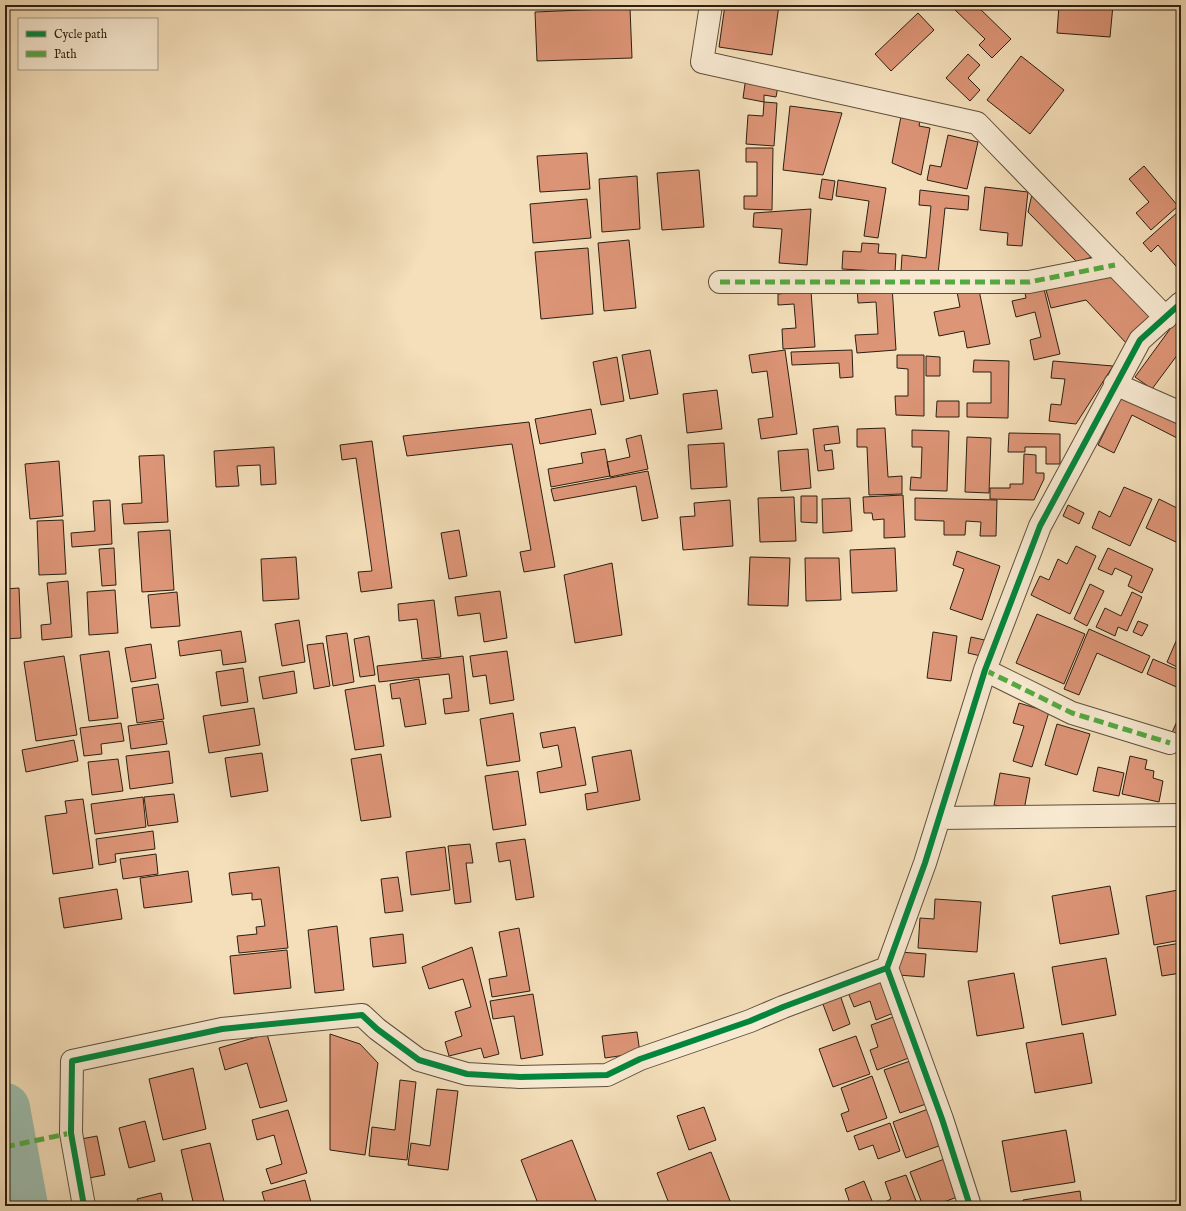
<svg xmlns="http://www.w3.org/2000/svg" width="1186" height="1211" font-family="'IM FELL English',serif">
	<rect width="100%" height="100%" fill="#f4dfba"/>
	<filter id="stains"><feTurbulence type="fractalNoise" baseFrequency=".005" numOctaves="4"/><feColorMatrix values="0 0 0 0 .2 0 0 0 0 .09 0 0 0 0 .02 0 0 0 .5 -.17"/></filter>
	<radialGradient id="worn" r=".72"><stop offset=".6" stop-color="#630" stop-opacity="0"/><stop offset="1" stop-color="#630" stop-opacity=".3"/></radialGradient>
	<g fill="none" stroke-linecap="round" stroke-linejoin="round">
		<path stroke="#9cbdad" stroke-width="50" d="M5,1108L23,1206"/>
	</g>
	<path fill="#dd9577" stroke="#2c1f11" d="M725,5H779L772,55L719,47Z
		M950,5H976L1011,39L992,58L979,45L985,39Z
		M981,5H1002V9Z
		M1059,5H1113L1110,37L1057,33Z
		M630,8L632,58L537,61L535,12Z
		M918,13L934,30L891,71L875,54Z
		M968,54L980,65L968,78L980,90L970,101L946,78Z
		M1021,56L1064,90L1030,134L987,100Z
		M746,77L779,81L776,97L764,95V102L743,98Z
		M764,102L777,103L774,146L746,144L748,115L763,116Z
		M790,106L842,113L823,175L783,170Z
		M902,111L921,115L919,126L930,128L921,175L892,163Z
		M948,135L978,142L967,189L927,180L930,165L941,167Z
		M746,148H773L772,210L744,209V196H757V162H746Z
		M587,153L590,189L540,192L537,156Z
		M1144,166L1178,206L1151,230L1136,213L1149,202L1129,179Z
		M699,170L704,227L662,230L657,173Z
		M637,176L640,229L602,232L599,179Z
		M822,179L835,181L832,200L819,198Z
		M838,180L886,188L878,238L864,236L869,201L836,196Z
		M985,187L1028,192L1022,246L1007,245L1008,233L980,230Z
		M920,190L969,196L968,210L945,208L938,274L901,271L902,255L926,258L931,206L919,205Z
		M1032,194L1095,256L1077,262L1028,212Z
		M587,199L591,238L533,243L530,204Z
		M811,209L807,265L779,263L782,229L753,227L754,213Z
		M1178,212L1181,215V272L1158,245L1151,252L1143,243Z
		M629,240L636,308L604,311L598,243Z
		M862,243L879,244L878,253L896,254L895,272L842,269L843,251L861,252Z
		M588,248L593,314L541,319L535,252Z
		M1110,275L1152,320L1127,344L1086,300L1051,308L1046,290Z
		M892,285L896,350L857,353L855,335L878,334L876,302L858,303L857,287Z
		M1044,289L1060,354L1034,360L1030,340L1041,337L1035,312L1016,317L1012,301L1026,298L1025,293Z
		M979,290L990,344L967,348L964,331L939,336L934,312L960,307L957,292Z
		M811,291L815,347L783,349L782,329L796,328L794,304L778,305V294Z
		M1181,314V350L1152,389L1135,377Z
		M650,350L658,394L630,399L622,355Z
		M785,350L797,434L761,439L758,419L773,417L767,371L752,373L749,355Z
		M852,350L853,377L840,378L839,363L792,365L791,352Z
		M897,355H924V416L896,415L895,396H908V369L897,368Z
		M926,356L940,357V376H926Z
		M617,357L624,401L601,405L593,362Z
		M974,360L1009,361L1008,418L967,417V403H991V372H973Z
		M1053,361L1113,366L1076,424L1049,421L1051,404L1061,405L1065,379L1051,378Z
		M717,390L722,429L687,433L683,394Z
		M1124,392L1181,420V440L1132,415L1114,453L1098,445Z
		M937,401H959V417H936Z
		M591,409L596,434L540,444L535,419Z
		M529,422L555,567L524,572L520,552L531,550L512,444L407,456L403,436Z
		M838,426L840,443L824,445L825,451L832,450L834,469L818,471L813,429Z
		M885,428L888,477L902,476V494L869,495L867,447H857V429Z
		M912,430L949,431L947,491L910,490L911,477L921,478L922,447H912Z
		M1009,433L1060,434V464H1046V447H1025V452H1008Z
		M641,435L648,469L610,477L607,462L630,457L626,439Z
		M967,437L991,438L989,493L965,492Z
		M372,441L392,588L361,592L358,572L372,571L356,458L342,460L340,445Z
		M724,443L727,487L691,489L688,445Z
		M274,447L276,484L261,485L260,465L237,466L239,486L216,487L214,451Z
		M605,449L610,476L551,487L548,469L583,463L581,453Z
		M808,449L811,488L781,491L778,451Z
		M1024,454L1036,455V473H1044V479L1034,500L990,499V488H1010V484H1023Z
		M164,455L168,522L124,524L122,504L142,503L139,456Z
		M59,461L63,516L30,519L25,464Z
		M648,471L658,518L642,521L636,486L554,501L551,489Z
		M1124,487L1152,499L1130,546L1092,528L1099,511L1110,517Z
		M903,495L905,537L884,538V519L873,520L872,513H864L863,497Z
		M801,496H817V523L801,522Z
		M794,497L796,541L760,542L758,498Z
		M850,498L852,531L823,533L822,499Z
		M915,498L997,500L996,536H980L981,522L966,521L965,535H944V521L915,520Z
		M1159,499L1181,510V531L1176,542L1146,528Z
		M110,500L112,544L72,547L71,533L95,531L93,501Z
		M730,500L733,546L683,550L680,517L695,516L694,503Z
		M1068,505L1084,513L1079,524L1063,516Z
		M63,520L66,574L39,575L37,521Z
		M170,530L174,590L142,592L138,532Z
		M459,530L467,576L449,579L441,533Z
		M1076,546L1096,556L1070,614L1031,595L1040,576L1049,580L1058,559L1067,564Z
		M114,548L116,585L102,586L99,549Z
		M895,548L897,591L852,593L850,550Z
		M1108,548L1153,569L1142,593L1128,586L1132,576L1115,568L1112,575L1098,569Z
		M957,551L1000,566L982,620L950,609L964,569L953,565Z
		M296,557L299,599L263,601L261,559Z
		M750,557L790,558L788,606L748,605Z
		M805,558H839L841,600L806,601Z
		M612,563L622,635L575,643L564,575Z
		M68,581L72,637L42,640L41,625L51,624L47,583Z
		M1090,584L1104,591L1087,626L1074,619Z
		M19,588L21,638L5,639V589Z
		M115,590L118,633L89,635L87,592Z
		M500,591L507,638L484,642L480,613L458,616L455,597Z
		M177,592L180,626L151,628L148,595Z
		M1132,592L1142,597L1127,631L1118,627L1115,636L1096,627L1105,608L1121,616Z
		M434,600L441,657L422,659L417,619L399,621L398,604Z
		M1037,614L1085,634L1064,684L1016,663Z
		M299,620L305,662L282,666L275,624Z
		M1138,621L1148,625L1142,636L1133,632Z
		M1089,629L1150,656L1142,673L1097,653L1079,695L1064,689Z
		M241,631L246,662L223,665L221,650L180,656L178,641Z
		M933,632L957,636L951,681L927,678Z
		M347,633L354,682L333,686L326,636Z
		M369,636L375,675L360,677L354,639Z
		M971,637L989,641L985,657L968,653Z
		M1177,639L1181,641V669L1167,662Z
		M323,643L330,686L314,689L307,645Z
		M151,644L156,678L131,682L125,648Z
		M109,651L118,718L89,721L80,655Z
		M507,651L514,700L490,704L486,675L473,677L470,656Z
		M64,656L77,735L36,741L24,662Z
		M463,656L469,711L445,714L443,699L452,698L449,674L379,682L377,666Z
		M1153,659L1181,671V689L1147,674Z
		M243,668L248,702L221,706L216,672Z
		M294,671L297,693L263,699L259,677Z
		M419,679L426,724L405,727L400,698L392,699L390,684Z
		M158,684L164,719L137,723L132,688Z
		M375,685L384,746L355,750L345,690Z
		M1019,703L1049,712L1032,767L1013,761L1024,726L1013,723Z
		M254,708L260,745L209,753L203,716Z
		M1181,712V739L1171,735Z
		M513,713L520,761L487,766L480,719Z
		M163,721L167,744L131,749L128,726Z
		M121,723L124,741L101,744L102,754L84,756L80,728Z
		M1057,724L1090,734L1077,775L1045,765Z
		M575,727L586,785L540,793L537,772L562,767L558,745L543,748L540,733Z
		M74,740L78,761L26,772L22,750Z
		M631,750L640,800L587,810L585,794L598,792L592,757Z
		M169,751L173,783L130,789L126,756Z
		M262,753L268,791L231,797L225,758Z
		M381,754L391,817L361,821L351,759Z
		M1130,756L1147,760L1145,769L1154,771L1153,778L1163,781L1159,802L1122,794Z
		M118,759L123,791L92,795L88,762Z
		M1098,767L1124,773L1119,796L1093,791Z
		M518,771L526,825L493,830L485,776Z
		M1000,773L1030,778L1024,810L994,805Z
		M174,794L178,822L148,826L144,797Z
		M143,797L146,827L95,834L91,804Z
		M83,799L93,868L53,874L45,816L67,813L65,801Z
		M153,831L155,849L115,854L116,862L99,865L96,839Z
		M525,839L534,897L516,900L510,860L499,862L496,843Z
		M470,844L473,863H466L471,902L455,904L448,846Z
		M445,847L450,890L411,895L406,852Z
		M156,854L158,874L123,879L120,859Z
		M279,867L288,948L239,953L237,936L257,934L256,927L265,926L261,899L252,900V893L232,895L229,873Z
		M188,871L192,902L144,908L140,878Z
		M398,877L403,911L385,913L381,879Z
		M1110,886L1119,934L1060,944L1052,896Z
		M117,889L122,919L64,928L59,898Z
		M1178,890L1181,909V940L1154,945L1146,896Z
		M935,899L981,902L977,952L918,948L920,918L934,919Z
		M337,926L344,990L315,993L308,930Z
		M519,928L530,991L492,997L489,979L507,976L499,932Z
		M403,934L406,963L373,967L370,938Z
		M1181,943V973L1162,976L1157,947Z
		M472,947L499,1054L484,1058L481,1048L449,1056L445,1042L462,1036L455,1012L471,1007L463,979L429,989L422,967Z
		M287,950L291,988L234,994L230,956Z
		M900,952L926,954L924,977L898,975Z
		M1106,958L1116,1015L1062,1025L1052,967Z
		M1014,973L1024,1028L977,1036L968,981Z
		M884,977L896,1012L876,1020L870,1001L854,1007L847,990Z
		M839,992L850,1024L833,1031L821,999Z
		M533,994L543,1055L521,1059L514,1016L493,1019L490,1001Z
		M899,1015L914,1056L877,1070L870,1050L878,1047L871,1025Z
		M637,1032L640,1053L605,1058L602,1036Z
		M1083,1033L1092,1083L1035,1093L1026,1043Z
		M267,1034L287,1101L260,1108L247,1063L225,1070L219,1048Z
		M330,1034L360,1044L378,1063L365,1155L330,1150Z
		M856,1036L870,1074L833,1087L819,1049Z
		M913,1060L929,1103L900,1113L884,1070Z
		M193,1068L206,1129L163,1140L149,1079Z
		M872,1076L887,1118L847,1132L841,1114L849,1111L841,1088Z
		M400,1080L416,1082L407,1160L369,1156L372,1127L395,1130Z
		M437,1089L458,1091L448,1170L408,1165L411,1143L430,1146Z
		M704,1107L716,1140L689,1150L677,1116Z
		M931,1108L944,1144L906,1158L893,1122Z
		M288,1110L307,1173L271,1184L266,1169L282,1164L274,1135L257,1140L252,1120Z
		M145,1121L155,1161L129,1168L119,1128Z
		M890,1123L900,1151L878,1159L873,1145L859,1150L854,1136Z
		M1066,1130L1075,1182L1011,1192L1002,1141Z
		M97,1136L105,1175L89,1178L81,1139Z
		M572,1140L598,1206H539L521,1160Z
		M210,1143L225,1206H194L181,1150Z
		M711,1152L732,1206H670L657,1173Z
		M947,1158L960,1196L933,1206H923L910,1172Z
		M906,1175L918,1206H877L891,1199L885,1182Z
		M305,1180L312,1206H266L262,1192Z
		M864,1181L874,1206H851L845,1189Z
		M1080,1191L1082,1206H1024L1023,1200Z
		M161,1193L164,1206H139L137,1199Z
		M960,1200L962,1206H943Z"/>
	<g fill="none" stroke-linecap="round" stroke-linejoin="round">
		<g stroke="#5e4f3b" stroke-width="24">
			<path id="minor" d="M711,5L702,62L977,123L1166,318
				M720,282H1029L1115,265
				M1115,384L1181,413
				M985,670L1072,713L1170,743
				M939,818L1181,815
				M84,1206L71,1133L72,1061L222,1029L362,1015L377,1029L419,1060L467,1074L520,1077L607,1075L640,1059L750,1021L783,1007L887,968
				M970,1206L942,1119L887,968L925,863L985,670L1040,526L1140,340L1181,303"/>
		</g>
		<use href="#minor" stroke="#f8ead2" stroke-width="22"/>
		<path stroke="#54aa42" stroke-width="5" stroke-dasharray="10 5" stroke-linecap="butt" d="M720,282H1029L1115,265
			M985,670L1072,713L1170,743
			M5,1147L71,1133"/>
		<g stroke="#f8ead2" stroke-width="8">
			<path id="cycleway" d="M84,1206L71,1133L72,1061L222,1029L362,1015L377,1029L419,1060L467,1074L520,1077L607,1075L640,1059L750,1021L783,1007L887,968
				M970,1206L942,1119L887,968L925,863L985,670L1040,526L1140,340L1181,303"/>
		</g>
		<use href="#cycleway" stroke="#00873e" stroke-width="6"/>
	</g>
	<rect width="1186" height="1211" fill="none" stroke="#f4dfba" stroke-width="20"/>
	<rect x="6" y="6" width="1174" height="1199" fill="none" stroke="#2c1f11" stroke-width="2"/>
	<rect x="10" y="10" width="1166" height="1191" fill="none" stroke="#2c1f11"/>
	<rect x="18" y="18" width="140" height="52" fill="#f8ead2" stroke="#a69985"/>
	<rect x="26" y="31" width="20" height="6" fill="#00873e" stroke="#a69985"/>
	<text x="54" y="38" font-size="12" fill="#2c1f11">Cycle path</text>
	<rect x="26" y="51" width="20" height="6" fill="#54aa42" stroke="#a69985"/>
	<text x="54" y="58" font-size="12" fill="#2c1f11">Path</text>
	<rect width="100%" height="100%" filter="url(#stains)"/>
	<rect width="100%" height="100%" fill="url(#worn)"/>
</svg>
